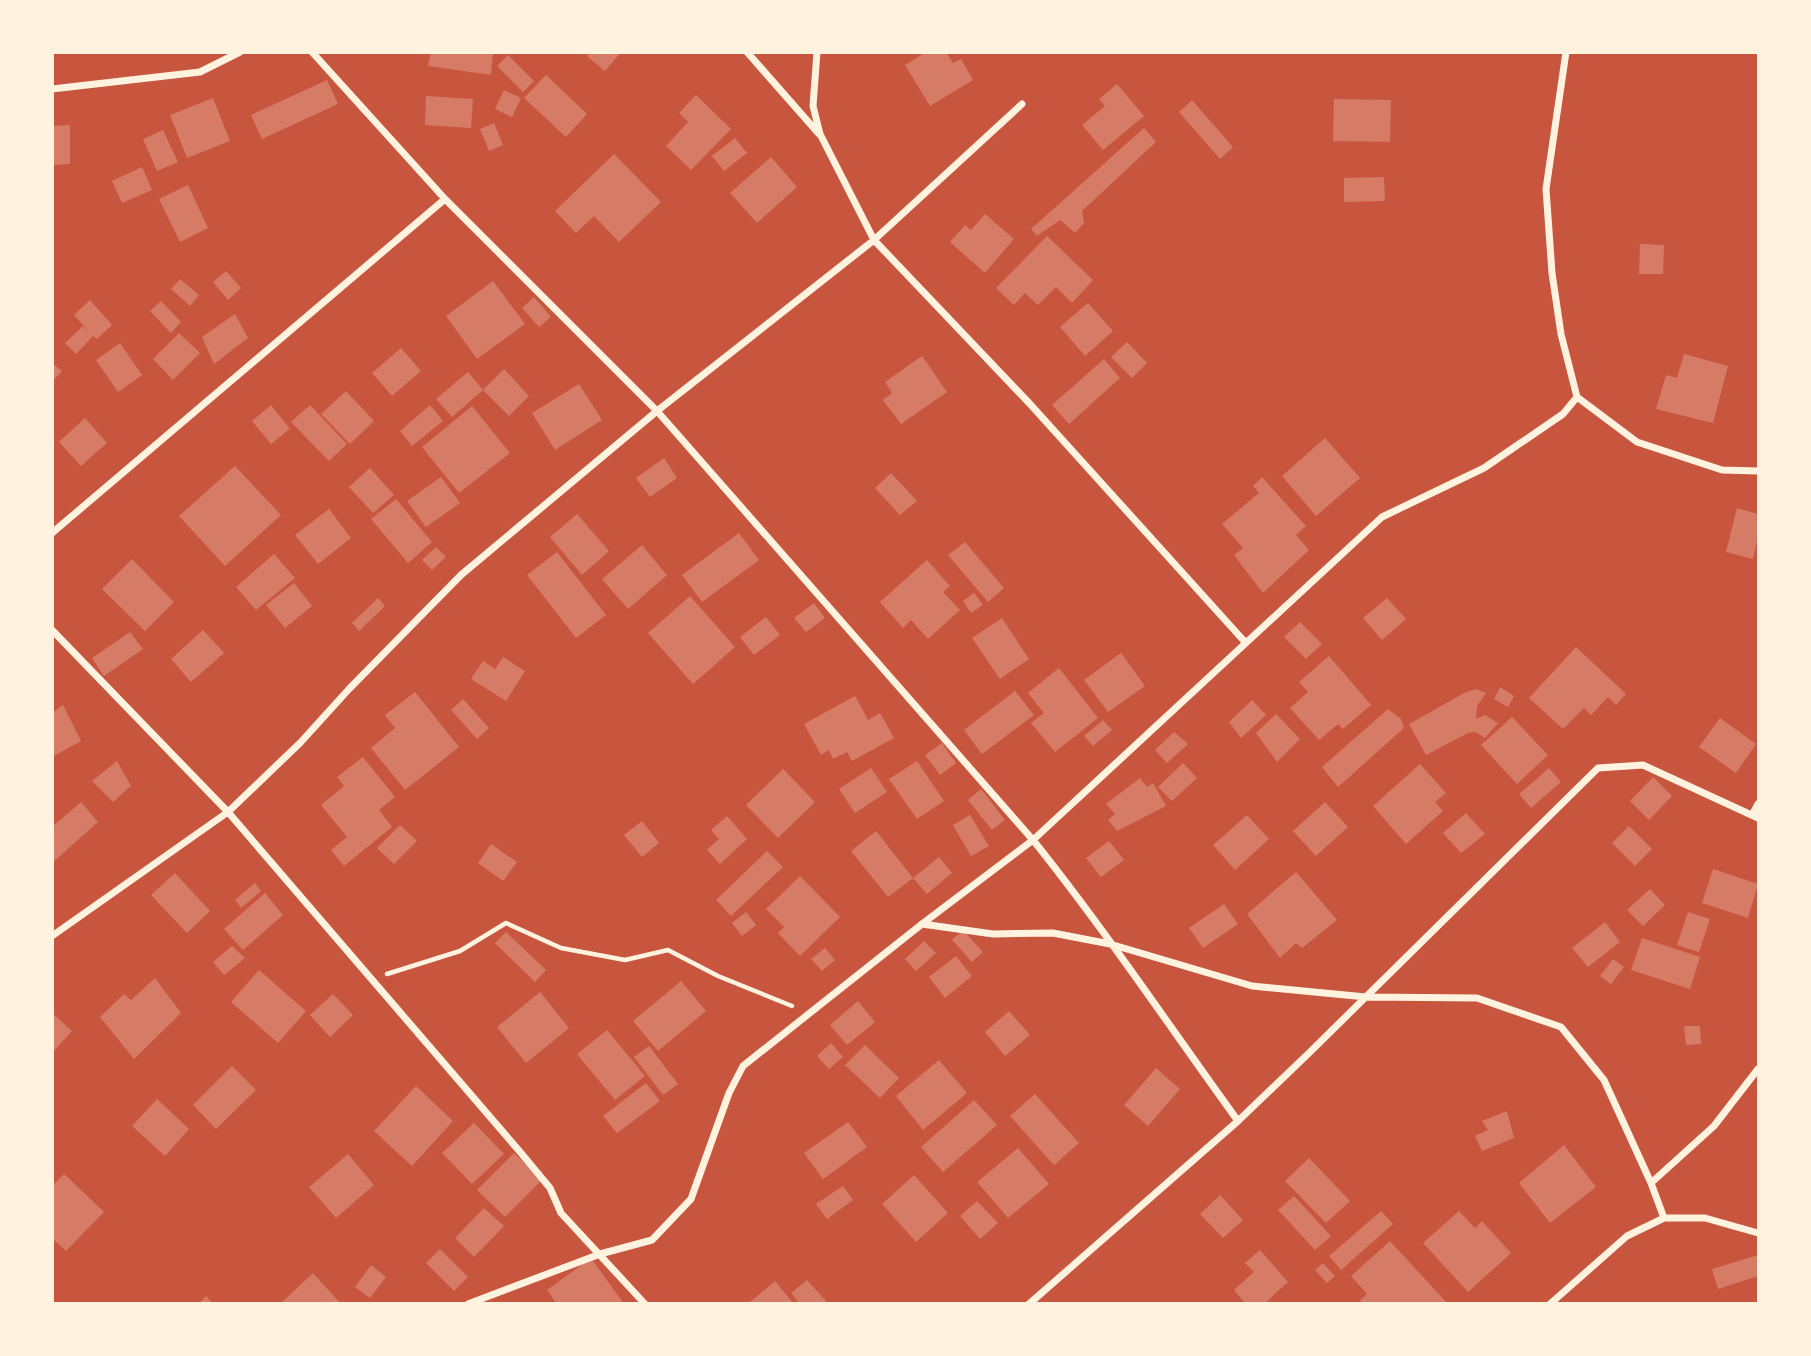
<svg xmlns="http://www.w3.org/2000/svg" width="1811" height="1356" font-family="Cabin,sans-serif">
	<rect width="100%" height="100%" fill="#c8553d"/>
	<path fill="#d67c66" d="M431,52H493L491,75L428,66Z
		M590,52H621L605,71L587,56Z
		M926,52H946L953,63L961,59L973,80L930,106L905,65Z
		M508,55L534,81L523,92L497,66Z
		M546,75L587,114L566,137L524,98Z
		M327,80L338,104L262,139L251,115Z
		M1117,84L1144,116L1103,150L1082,125L1105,106L1099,99Z
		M504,90L521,98L512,117L495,109Z
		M696,95L731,129L691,170L666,146L688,122L679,113Z
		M426,96L473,99L471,128L425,125Z
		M213,98L230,141L187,158L170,115Z
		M1334,99L1391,100L1390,142L1333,141Z
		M1192,100L1233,147L1220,159L1179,112Z
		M494,123L503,145L489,151L480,129Z
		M70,125V164L52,165V126Z
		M1144,128L1156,142L1082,211L1084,223L1075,233L1060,220L1037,236L1031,229Z
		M163,130L178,162L157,171L143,139Z
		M735,138L747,153L724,171L712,156Z
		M614,154L661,202L619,242L594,216L576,233L555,211Z
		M771,157L797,187L757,223L730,193Z
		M142,167L152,190L122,203L112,181Z
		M1384,177L1385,201L1344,202V178Z
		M188,185L208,228L180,242L159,199Z
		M985,214L1014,239L985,273L950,242L965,225L971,230Z
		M1047,236L1093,280L1072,303L1056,287L1038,305L1025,293L1014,305L996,288Z
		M1640,244L1664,245L1663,274H1639Z
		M226,271L241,288L228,300L213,282Z
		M180,279L199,295L190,306L171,289Z
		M493,281L525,324L477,359L446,316Z
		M534,297L551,317L539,327L522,308Z
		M90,300L112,325L97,339L93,336L76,354L65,343L83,326L90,333L74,315Z
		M161,301L181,322L171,333L150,311Z
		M1088,303L1113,331L1085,356L1060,327Z
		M235,314L248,338L214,364L202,337Z
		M179,333L200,353L173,380L153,359Z
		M1127,342L1147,363L1132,378L1111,357Z
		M120,343L142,375L118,392L96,360Z
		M401,348L421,371L392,396L372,373Z
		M1684,354L1728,366L1713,423L1656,409L1666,375L1677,378Z
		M922,356L947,392L901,424L883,400L892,393L885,382Z
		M1104,359L1120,378L1069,424L1052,405Z
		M52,363L62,371L52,382Z
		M504,369L529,396L509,416L483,390Z
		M468,372L483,390L452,417L436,399Z
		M579,384L602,420L555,450L532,413Z
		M346,391L374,421L350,444L321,414Z
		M271,405L290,429L271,444L252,421Z
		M310,405L347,444L329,461L291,422Z
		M430,405L443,421L412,446L400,431Z
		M472,406L510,453L459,493L422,447Z
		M85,418L107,443L81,466L59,442Z
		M1325,438L1360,478L1316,516L1282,476Z
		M664,458L677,478L650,497L636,478Z
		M235,466L281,515L225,566L179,516Z
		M370,468L394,495L373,513L349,487Z
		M891,473L917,501L900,515L875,488Z
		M441,477L460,503L426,527L407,501Z
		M1262,477L1306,526L1296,535L1309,550L1263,593L1234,555L1243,548L1222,524L1259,493L1253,486Z
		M396,499L432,542L408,563L371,519Z
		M1737,508L1758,514V536L1753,559L1726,552Z
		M329,509L351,538L318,564L295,535Z
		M577,514L609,551L582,575L550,537Z
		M739,533L759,560L702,602L682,575Z
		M965,542L1004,588L988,602L948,555Z
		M642,545L667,575L628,609L602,579Z
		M436,547L446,557L432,570L422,560Z
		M557,552L606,615L576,638L527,575Z
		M274,554L295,578L256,610L236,587Z
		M132,559L174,602L145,631L102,589Z
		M927,560L950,586L943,592L960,610L928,639L911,620L903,628L880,602Z
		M294,583L312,606L285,628L266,605Z
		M974,593L983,605L971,613L963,601Z
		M690,596L735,647L693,684L648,633Z
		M378,598L385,606L359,631L352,623Z
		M1387,598L1406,619L1382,640L1363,618Z
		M814,603L825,618L806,632L794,618Z
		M766,617L780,635L754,655L740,637Z
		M1002,618L1029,659L1000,679L972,638Z
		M1300,622L1322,644L1306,659L1284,637Z
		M203,630L224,653L191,682L171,659Z
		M130,632L143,649L104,676L92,658Z
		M1576,647L1626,694L1616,705L1608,697L1591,715L1584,708L1563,729L1529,698Z
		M1121,653L1145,686L1108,712L1084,680Z
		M1329,656L1371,705L1343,729L1338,724L1319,740L1290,708L1308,692L1299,682Z
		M503,657L525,671L506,701L471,679L483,661L495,669Z
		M1059,668L1098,718L1055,752L1031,723L1044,713L1028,693Z
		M1500,687L1514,696L1508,707L1494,699Z
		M1476,689L1486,693L1477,706L1476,719L1485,715L1498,723L1485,738L1476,732L1468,733L1426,755L1409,724L1466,692Z
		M1015,691L1034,715L982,754L964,730Z
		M415,692L459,747L405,790L371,748L395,728L385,715Z
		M855,696L868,720L880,713L894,738L852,761L847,752L833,759L829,750L821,755L804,724Z
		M463,699L489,728L477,739L451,710Z
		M1252,700L1266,715L1241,738L1229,722Z
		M63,705L81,741L52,757V713Z
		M1388,709L1401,719L1404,728L1338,787L1322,767Z
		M1276,714L1300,739L1277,762L1256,733Z
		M1512,717L1548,755L1517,784L1481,745Z
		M1720,718L1756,744L1736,773L1699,747Z
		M1103,720L1112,730L1093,746L1084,736Z
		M1174,732L1188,744L1167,763L1155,750Z
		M942,743L956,763L940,775L925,755Z
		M363,757L395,797L379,810L392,827L344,866L331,850L347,837L321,805L344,786L337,777Z
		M117,761L131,786L113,802L92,781Z
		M917,761L944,801L917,819L889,779Z
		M1183,763L1197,778L1172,801L1158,787Z
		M1420,764L1446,793L1435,802L1443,811L1406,844L1373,806Z
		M871,768L887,792L855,813L839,789Z
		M1549,768L1561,782L1531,808L1519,794Z
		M783,769L815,802L778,838L746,805Z
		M1653,777L1672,796L1649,820L1630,801Z
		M1140,778L1147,787L1153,783L1166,806L1117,831L1108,820L1115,814L1106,804Z
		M981,789L1005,820L992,830L968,800Z
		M81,802L98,822L52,863V827Z
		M1325,802L1348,827L1316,856L1293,831Z
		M1466,813L1485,834L1461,853L1443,833Z
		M970,815L989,846L971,856L953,825Z
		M1247,815L1269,839L1235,870L1213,845Z
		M727,816L747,839L720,864L707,850L719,839L711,830Z
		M642,821L659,843L642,857L624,835Z
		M400,825L417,841L394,864L377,848Z
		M1629,826L1652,849L1635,866L1612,843Z
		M876,831L913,878L888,897L851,851Z
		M1109,841L1124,860L1101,877L1086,858Z
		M491,844L517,862L503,881L478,863Z
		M767,851L783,867L731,916L716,900Z
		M939,857L952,873L927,894L913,878Z
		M1713,869L1758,884L1748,918L1702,903Z
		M1296,872L1337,920L1302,948L1296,943L1280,958L1247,914Z
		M175,873L210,911L187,933L151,895Z
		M800,876L840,917L800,956L778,933L784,927L766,909Z
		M255,883L261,891L241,908L235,900Z
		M1650,889L1665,905L1643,926L1627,910Z
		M265,893L283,915L243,950L224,929Z
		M1224,904L1238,924L1203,948L1189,928Z
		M746,912L756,925L742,936L732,923Z
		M1688,912L1710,919L1699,952L1677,945Z
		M1605,922L1620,942L1588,967L1572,948Z
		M963,930L983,952L972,962L952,940Z
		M506,932L546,970L535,982L495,943Z
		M1642,938L1700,957L1690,989L1631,970Z
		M924,941L936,953L916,971L905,959Z
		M232,946L245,958L224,975L213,962Z
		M825,948L835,960L822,971L811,959Z
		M956,956L972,976L945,998L929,977Z
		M1613,959L1624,967L1611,984L1600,976Z
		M259,970L306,1011L278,1043L231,1002Z
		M155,978L181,1013L134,1059L100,1017L124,994L131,1000Z
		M681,981L706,1011L658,1051L633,1021Z
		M540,992L569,1028L526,1063L497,1027Z
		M333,994L353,1015L330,1037L310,1015Z
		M858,1001L875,1022L847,1045L830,1025Z
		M1009,1011L1030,1035L1005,1056L985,1032Z
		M52,1013L72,1031L52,1053Z
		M1684,1026H1700L1701,1044L1686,1045Z
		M607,1030L645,1076L615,1100L577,1054Z
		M831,1043L843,1057L829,1069L817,1056Z
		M865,1045L899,1078L880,1098L845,1065Z
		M649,1046L678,1084L663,1095L634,1057Z
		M939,1060L967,1093L923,1130L896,1096Z
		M232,1066L256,1090L216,1129L193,1105Z
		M1156,1068L1180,1089L1148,1126L1124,1105Z
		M646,1083L660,1101L617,1133L603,1116Z
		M416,1086L453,1121L412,1166L374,1131Z
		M1035,1094L1079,1143L1054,1165L1010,1116Z
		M157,1099L189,1129L165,1156L132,1126Z
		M974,1100L997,1125L943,1172L921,1147Z
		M1507,1111L1514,1138L1482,1151L1475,1136L1488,1130L1482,1121Z
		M848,1122L867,1147L823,1179L804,1153Z
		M474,1123L504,1154L472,1184L442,1153Z
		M1564,1145L1596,1187L1550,1223L1519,1183Z
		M1018,1148L1049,1184L1008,1218L977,1182Z
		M514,1153L542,1180L505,1217L477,1190Z
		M348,1154L374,1185L336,1218L309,1187Z
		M1309,1158L1350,1201L1326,1223L1285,1181Z
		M64,1174L104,1212L66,1251L52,1238V1186Z
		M914,1175L948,1213L916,1242L882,1204Z
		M843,1186L853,1200L827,1219L816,1204Z
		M1220,1195L1243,1220L1223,1238L1200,1214Z
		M1294,1196L1331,1236L1315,1250L1278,1210Z
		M977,1201L998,1223L980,1239L960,1216Z
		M484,1208L504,1226L474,1257L455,1238Z
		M1381,1211L1393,1224L1341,1270L1329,1256Z
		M1459,1211L1475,1228L1482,1221L1511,1253L1468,1292L1423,1243Z
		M1390,1241L1448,1304H1363L1360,1300L1367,1294L1351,1276Z
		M440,1249L468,1277L454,1291L426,1263Z
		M1260,1250L1288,1282L1264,1304H1246L1234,1290L1254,1272L1245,1263Z
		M1758,1255V1276L1718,1289L1712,1269Z
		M591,1258L624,1304H557L547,1290Z
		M1323,1263L1335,1276L1327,1283L1315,1270Z
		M371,1265L386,1277L370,1298L355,1287Z
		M313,1273L341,1304H280Z
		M807,1280L826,1301L823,1304H800L791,1293Z
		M775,1281L794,1304H751L750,1302Z
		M206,1296L213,1304H199Z"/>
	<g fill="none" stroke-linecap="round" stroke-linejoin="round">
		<path stroke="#fff3e0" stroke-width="4.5" d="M387,974L460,951L506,923L561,948L625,960L668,950L718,976L792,1006"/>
		<path stroke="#fff3e0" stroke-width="7" d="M312,52L445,199L657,411L1033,840C1105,930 1170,1027 1238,1121
			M747,52L819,134
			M1566,52L1546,189L1552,273L1561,334L1577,397L1637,442L1722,470L1758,471
			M52,89L200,72L240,52
			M1022,104L874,240L1030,404L1245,642
			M52,533L445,199
			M52,630L228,812L521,1153L550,1188L561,1213L645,1304
			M1752,815L1758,804
			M922,924L993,934L1053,933L1110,944L1252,986L1366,997L1477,998L1561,1027L1604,1080L1651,1183L1664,1218
			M52,936L228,812L300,743L349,689L461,575L657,411L874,240L820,134L813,106L817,52
			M1651,1183L1714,1126L1758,1069
			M468,1304L600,1254L652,1240L691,1199L729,1093L743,1066L922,924L1033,840L1382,517L1484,468L1563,414L1577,397
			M1029,1304L1238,1121L1309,1053L1598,768L1643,765L1758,818
			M1550,1304L1627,1236L1664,1218H1705L1758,1233"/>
	</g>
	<rect width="1811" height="1356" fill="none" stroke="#fff3e0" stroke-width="108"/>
</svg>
